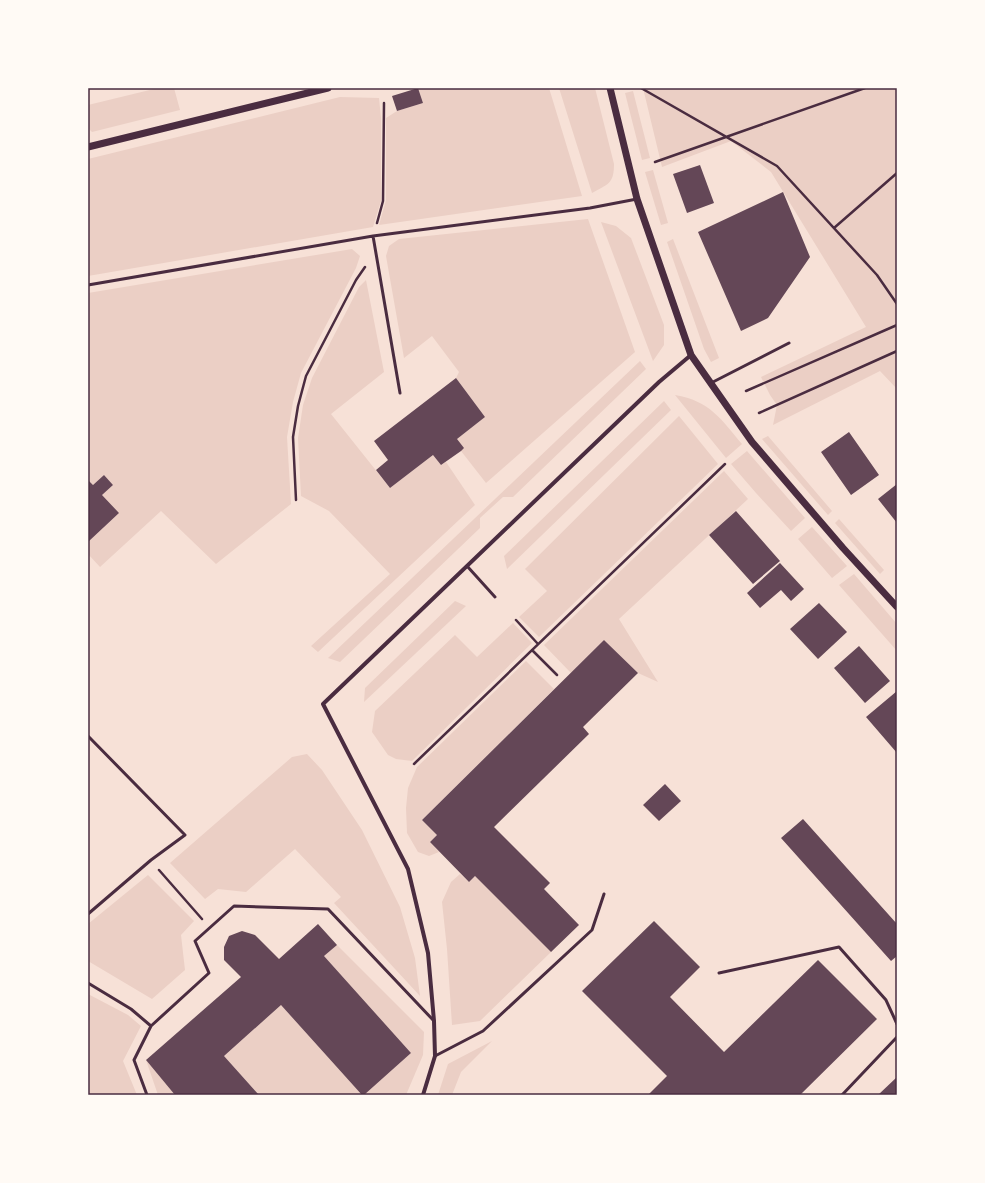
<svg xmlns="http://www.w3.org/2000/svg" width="985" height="1183" font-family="Barlow,sans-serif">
	<rect width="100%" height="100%" fill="#f7e1d7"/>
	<path fill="#ebcfc5" d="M158,88H174L180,110L92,132L88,128V105Z
		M418,88H549L582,196L379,225L386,200V118L397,111L423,103Z
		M559,88H595L614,164C614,184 608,184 592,193Z
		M643,88H897V389L880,371L773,425L777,405L770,395L761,377L866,327L771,172L731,141L662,167Z
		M633,91L650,158L642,160L625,93Z
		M340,97L379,98L381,118V201L373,227L88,276V159Z
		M653,170L668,223L661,225L645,172Z
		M588,219L635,352L486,483L461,451L457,439L485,417L456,378L459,372L432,336L404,358L386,256L389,246L399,239Z
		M601,222L616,226L631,238L664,325V345L653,361Z
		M673,239L719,358L711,362L704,349L667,242Z
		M352,249L360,256L356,268L301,373L293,402L287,437L291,504L216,564L161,511L100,567L88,554V542L119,513L102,495L113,485L104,475L93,485L88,480V293Z
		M366,280L384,372L331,414L390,488L433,455L441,465L446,462L475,505L318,652L311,646L390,574L329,511L301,496L298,438L303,405L312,378L359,287Z
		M640,361L646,369L513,497H503L480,518V528L340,662L328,658Z
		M675,395C710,401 721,419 742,444L726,458Z
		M664,401L671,410L507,569L504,556Z
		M679,416L718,464L539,637L519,617L547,591L525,569Z
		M768,436L832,511L828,515L762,439Z
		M747,451L805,518L791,531L756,493L731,464Z
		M724,471L748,499L619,619L658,682L638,673L604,640L571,673L544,645Z
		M839,519L884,570L880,574L835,523Z
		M812,527L847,566L832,578L798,539Z
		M854,574L897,624V651L839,585Z
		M455,601L466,606L364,702L365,688Z
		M513,623L532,643L412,761L396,759L388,755L372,732L375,711L455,635L477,657Z
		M526,661L554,689L422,820L437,835L430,842L439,852L429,856L418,852L407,833L406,808L408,788L417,767Z
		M307,754L322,770L362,830L400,907L415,958L420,996L334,903L341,897L295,849L246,892L218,889L205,899L170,863L292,757Z
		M460,874L469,882L475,876L551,952L480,1021L452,1025L447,949L442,902L451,882Z
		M148,875L194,921L181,935L185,970L152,999L88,961V924Z
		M337,945L424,1032L423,1055L406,1095H364L411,1053L324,956Z
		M88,994L128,1015L141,1026L123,1061L137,1095H88Z
		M281,1005L362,1095H259L224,1056Z
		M492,1041L461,1072L452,1095H438L448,1064Z
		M146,1060L175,1095H158Z"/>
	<path fill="#644757" d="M418,88L423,103L397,111L392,96Z
		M700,165L714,203L687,213L673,174Z
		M783,192L810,257L768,318L741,331L698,232Z
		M456,378L485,417L457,439L464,448L461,451L441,465L433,455L390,488L376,470L388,460L374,441Z
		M849,432L879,475L851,495L821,452Z
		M104,475L113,485L102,495L119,513L88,542V480L93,485Z
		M897,484V523L878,499Z
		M736,511L780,561L753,584L709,535Z
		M780,563L804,589L791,601L781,590L760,608L747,593Z
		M819,603L847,632L818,659L790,629Z
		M604,640L638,673L583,727L589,734L494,827L550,883L544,889L579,925L551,952L475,876L469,882L430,842L437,835L422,820Z
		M859,646L890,681L865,703L834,668Z
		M897,691V753L866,717Z
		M665,784L681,801L659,821L643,805Z
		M803,819L897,924V956L891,961L781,838Z
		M654,921L700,967L670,997L724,1052L818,960L877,1019L800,1095H648L667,1076L582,991Z
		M318,924L337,945L324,956L411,1053L364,1095H362L281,1005L224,1056L259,1095H175L146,1060L241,977L224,960V947L229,936L242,931L255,935L279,959Z
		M897,1077V1095H878Z"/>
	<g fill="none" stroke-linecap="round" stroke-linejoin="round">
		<path stroke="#4a2c40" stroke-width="2.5" d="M641,88L777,166L877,275L897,304
			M655,162L865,88
			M377,223L383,201L384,103
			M834,228L897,173
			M746,391L897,325
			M759,413L897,351
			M296,500L293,437L298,406L306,376L356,280L365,267
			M516,620L538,644
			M532,650L557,675
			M414,764L725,464
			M159,870L202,919"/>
		<path stroke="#4a2c40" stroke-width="3" d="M373,236L400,393
			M88,285L373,236L590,208L637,199
			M711,383L789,343
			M467,566L495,597
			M88,736L185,835L151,860L88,914
			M719,973L839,947L886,1000L897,1024
			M88,983L131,1009L151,1026L209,973L195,941L234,906L328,909L434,1021
			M435,1056L483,1031L592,930L604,894
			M147,1095L134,1060L151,1026
			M842,1095L897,1037"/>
		<path stroke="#4a2c40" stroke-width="4" d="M423,1095L435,1056L434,1021L428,953L408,869L323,704L659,382L691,355"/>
		<path stroke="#4a2c40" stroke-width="7" d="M610,88L637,199L691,355L752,442L843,548L897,607
			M88,147L328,88"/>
	</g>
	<rect width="985" height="1183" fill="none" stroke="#fffaf5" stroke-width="178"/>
	<rect x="89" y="89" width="807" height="1005" fill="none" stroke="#4a2c40" stroke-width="1.5"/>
</svg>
